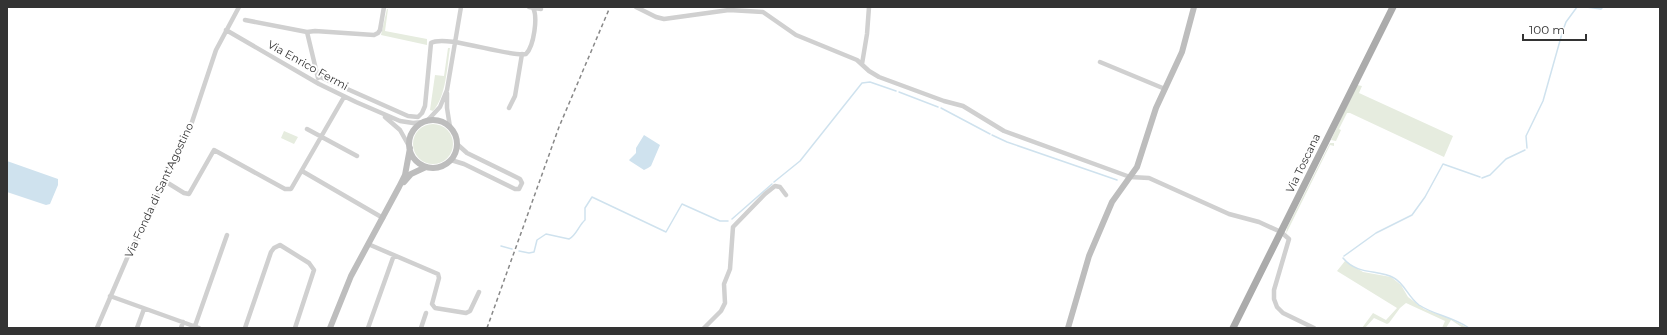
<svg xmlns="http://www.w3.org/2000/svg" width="1667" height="335" font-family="Montserrat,sans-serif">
	<rect width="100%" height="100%" fill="#fff"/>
	<path fill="#e6ecdf" d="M387,9H388L385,31L427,39V45L381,35Z
		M448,48H450C447,67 446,97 433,111L430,110L435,75L444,76Z
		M1357,85L1362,86L1359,93L1453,136L1444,157L1350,113H1347L1339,129L1341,130L1336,141L1331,140Z
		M413 144a20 20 0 1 1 40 0a20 20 0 1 1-40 0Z
		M284,131L298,137L294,144L281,138Z
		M1330,143H1334V146L1330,145L1286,234L1287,228Z
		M1345,261L1363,272L1391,277L1401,285L1408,297L1424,309L1451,319L1468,328H1463L1451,320L1446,328H1442L1445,321L1406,303L1400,308L1389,323L1387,324L1374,318L1365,328H1362L1373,313L1386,320L1397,308L1337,271Z"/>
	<path fill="#cfe2ee" d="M644,135L660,145L651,166L648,168L644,170L630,161L629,160L636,153V148Z
		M7,161L58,179V185L50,204L46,205L7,192Z"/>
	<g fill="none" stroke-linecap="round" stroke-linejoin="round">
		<path stroke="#cfe2ee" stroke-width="1.5" d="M1586,7L1601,9L1603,7
			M899,92L938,107
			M941,108L990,134
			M992,135L1007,142L1117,180
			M1527,148L1526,136L1543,101L1563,30L1566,22L1577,7
			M1482,178L1490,175L1506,159L1525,150
			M774,182L800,161L862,83L870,82L896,91
			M732,219L772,184
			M501,246L512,249
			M519,251L529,253L534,252L537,240L546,234L569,239C576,236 579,225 585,220V208L592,197L666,232L682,204L720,221H728
			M1344,256L1376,233L1412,215L1425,197L1443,164L1480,177
			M1343,258C1358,276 1379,269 1394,278C1405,284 1408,297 1419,305C1434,315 1453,317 1469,328"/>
		<path stroke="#d0d0d0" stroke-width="4.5" d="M529,7L541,9
			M636,7L656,17L664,19L729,10L763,12L796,35L857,60L869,71L879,77L944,101L963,106L1004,131L1130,177L1149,178L1229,214L1259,222L1281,232L1289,239L1274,290V299L1277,307L1283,313L1314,328
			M245,20L307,32L315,31L374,35L378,33L380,30L384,7
			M226,30L319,84L356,102L400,121L413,123L424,122
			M307,32L318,78
			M1100,62L1165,89
			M862,64L867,34L869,7
			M318,76L408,116L418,117L422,113L425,106L431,43C446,34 506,57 526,54C534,46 538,17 533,8
			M447,93V108L450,127
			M509,108L515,96L522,54
			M385,117L400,130L409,146
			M427,121L440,107L447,90L461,7
			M307,129L357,156
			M451,160L464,164L515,189H519L522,183L520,179L467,153L457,144
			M302,171L383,218
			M163,180L184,193L189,194L214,150L285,189H291L344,97
			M368,244L438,274L439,278L432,304L435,308L466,313L470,311L479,292
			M110,296L199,328
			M195,326L227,235
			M97,328L131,249L152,210L166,174L181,148L188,134L216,50L239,7
			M137,328L144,309
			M181,328L183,322
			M245,328L271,252L274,248L280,245L309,263L314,270L295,328
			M368,328L394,255
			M421,328L426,313
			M704,328L721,311L725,303L724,284L730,269L733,227L765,194L775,186L780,187L786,195"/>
		<path stroke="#bdbdbd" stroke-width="6" d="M409 144a24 24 0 1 1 48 0a24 24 0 1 1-48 0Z
			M404,182L411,174L426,167
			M330,328L351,276L399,187L405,175L410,148
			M1068,328L1089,256L1112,202L1137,167L1156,108L1182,52L1194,7"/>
		<path stroke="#ababab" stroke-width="7" d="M1233,328L1393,7"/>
		<path stroke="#888" stroke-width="1.5" stroke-dasharray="4 3" stroke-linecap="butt" d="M487,328L559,127L610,7"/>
	</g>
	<g text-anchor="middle" stroke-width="4" stroke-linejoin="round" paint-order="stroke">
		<g font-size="11" fill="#333" stroke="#fff">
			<text transform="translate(308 65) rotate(29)" y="4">Via Enrico Fermi</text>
			<text transform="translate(1303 163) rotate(-64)" y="4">Via Toscana</text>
			<text transform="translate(159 190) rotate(-65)" y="4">Via Fonda di Sant'Agostino</text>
		</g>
	</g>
	<rect width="1667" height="335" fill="none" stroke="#333333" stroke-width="16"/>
	<path d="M1523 34v6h63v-6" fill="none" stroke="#333333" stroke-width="2"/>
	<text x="1529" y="34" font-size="12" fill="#333333" stroke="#ffffff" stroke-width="3" paint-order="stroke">100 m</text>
</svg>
